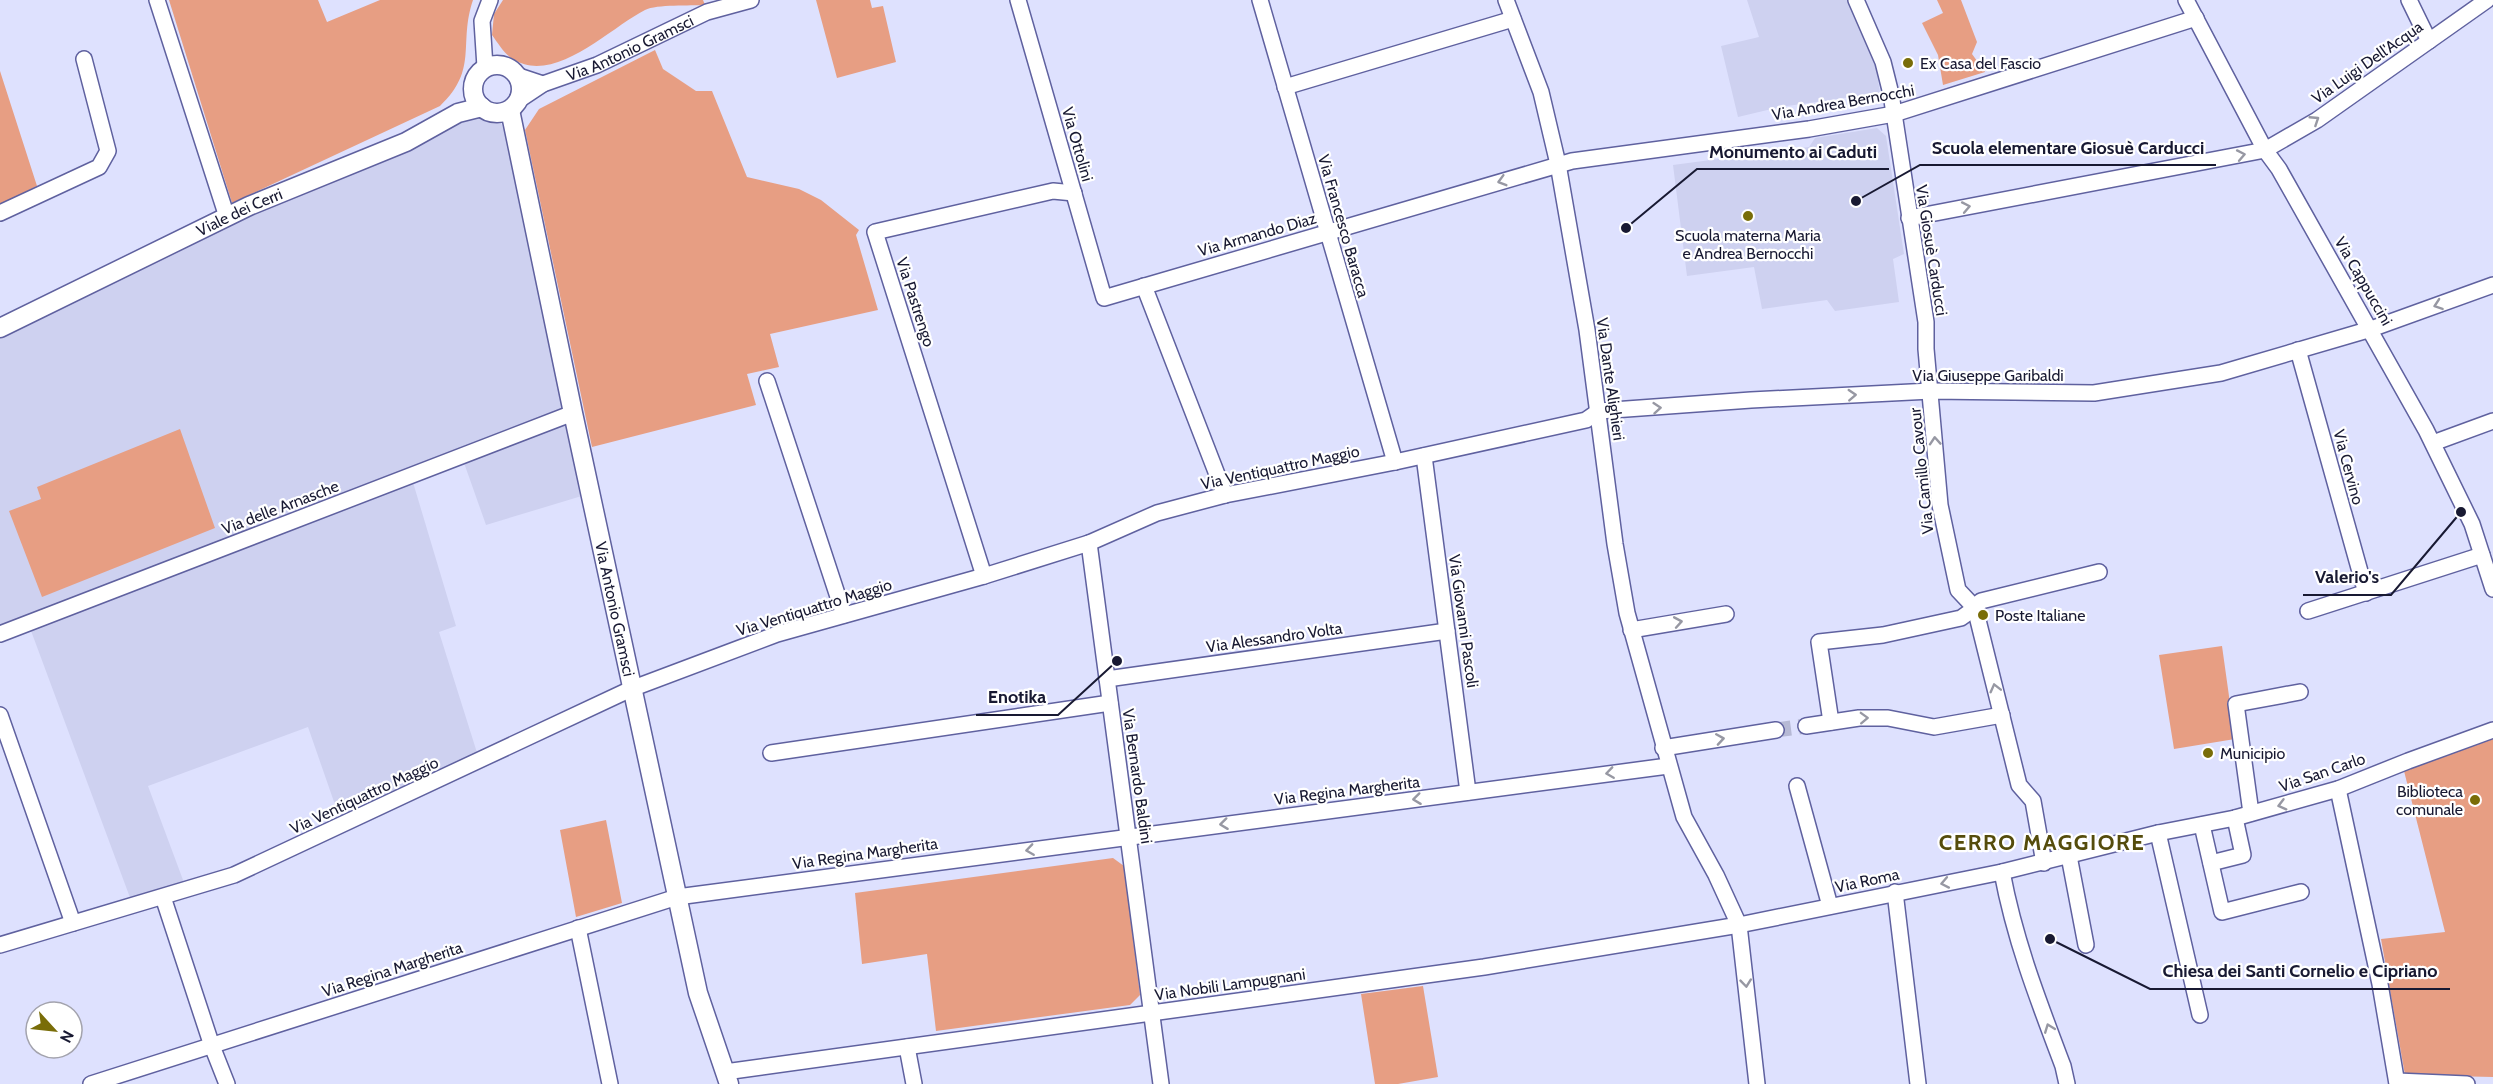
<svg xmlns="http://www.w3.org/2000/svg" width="2493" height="1084" font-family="Cabin,sans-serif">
	<rect width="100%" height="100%" fill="#dee1fe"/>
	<path fill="#ced1f0" d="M1747,0H1847L1876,68L1880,93L1780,107L1738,117L1721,46L1759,37Z
		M483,112L498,117L518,159L585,495L486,525L463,460L412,479L456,626L439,632L479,759L341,822L308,727L148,786L186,888L132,903L27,620L0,631V331L249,209Z
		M1877,128L1886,136L1904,254L1893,259L1899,302L1835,311L1827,300L1762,309L1754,267L1687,276L1673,165L1809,147L1815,138Z"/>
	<path fill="#e79e83" d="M169,0H318L327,22L380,0H473C458,44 479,69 440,106L232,203Z
		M503,0H703L705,5C690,6 657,4 645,10C611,27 554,86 513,59C504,54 498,43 492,35L494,14Z
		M816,0H870L872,8L883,6L896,62L837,78Z
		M1937,0H1961L1977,42L1972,54L1985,72L1943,85L1938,55L1922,23L1943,13Z
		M655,50L663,69L696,91H712L747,177L799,189L821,200L859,230L856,235L878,310L770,334L779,367L747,374L756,405L592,447L525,130L539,109Z
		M0,71L37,186L0,205Z
		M180,429L215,528L42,597L9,511L41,499L37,487Z
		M2222,646L2235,739L2174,749L2159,655Z
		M2493,739V1077L2405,1075L2381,939L2445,932L2404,771Z
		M606,820L622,903L576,917L560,830Z
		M1113,858L1124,866L1140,995L1130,1005L936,1031L927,954L862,964L855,893Z
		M1423,986L1438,1077L1398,1084H1375L1361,994Z"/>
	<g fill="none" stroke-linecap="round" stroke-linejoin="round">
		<path stroke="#b6b9d5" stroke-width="15" stroke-dasharray="15 8" stroke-linecap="butt" d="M1776,730L1806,726"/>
		<g stroke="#5f619f" stroke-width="18">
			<g id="minor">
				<path d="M157,0L227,217"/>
				<path d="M1018,0L1104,298L1572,161L1809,129L1894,114L2196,18"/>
				<path d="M1260,0L1395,462"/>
				<path d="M1506,0L1541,92L1558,164L1587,330L1615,544L1627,613L1684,817L1716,875L1739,925L1757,1084"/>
				<path d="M1856,0L1883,62L1891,94L1926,322V349L1940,505L1958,590L1975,608L2019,785L2033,801L2044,863"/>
				<path d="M2186,0L2265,150L2279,169L2426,430L2472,524L2493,589"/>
				<path d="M2409,0L2429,41"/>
				<path d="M485,67L482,21L490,0"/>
				<path d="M519,76L543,84"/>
				<path d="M1285,87L1513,19"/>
				<path id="s1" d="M519,100L543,84L597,65L707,12L751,0"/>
				<path d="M0,213L99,167L108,151L84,59"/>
				<path d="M1909,218L2265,150L2317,120L2487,0"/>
				<path d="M1144,286L1225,495"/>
				<path d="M2298,350L2366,593"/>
				<path d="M767,381L844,615"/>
				<path d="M2433,443L2493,421"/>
				<path d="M1424,456L1468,792"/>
				<path d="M1089,543L1161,1084"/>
				<path d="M984,576L875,232L1053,191L1074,193"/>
				<path d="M2308,611L2482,555"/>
				<path d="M1631,630L1726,614"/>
				<path d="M0,634L573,413"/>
				<path d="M1107,679L1447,631"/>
				<path d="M0,715L73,923"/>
				<path d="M1831,722L1819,642L1883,635L1961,618L1975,608L1981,601L2099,572"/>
				<path d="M1806,726L1859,718H1888L1934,727L2002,715"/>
				<path d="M1663,748L1776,730"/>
				<path d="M771,753L1110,703"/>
				<path d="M1797,786L1830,906"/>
				<path d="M2338,789L2380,984L2397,1084"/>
				<path d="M2251,813L2236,704L2300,692"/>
				<path d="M2202,825L2222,912L2301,892"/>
				<path d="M2158,833L2200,1015"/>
				<path d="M2069,856L2086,945"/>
				<path d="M2211,863L2243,855L2235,818"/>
				<path d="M2002,872C2015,941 2038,1000 2063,1066L2067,1084"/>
				<path d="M1895,892L1918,1084"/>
				<path d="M163,897L212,1046L227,1084"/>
				<path d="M578,928L610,1084"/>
				<path d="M0,945L234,875L631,689L777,634L984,576L1089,543L1157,513L1225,495L1395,462L1586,420L1599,411L1751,400L1931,391L2094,393L2221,373L2371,329L2493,285"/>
				<path d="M907,1047L914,1084"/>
				<path d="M725,1072L1484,967L1739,925L2002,872L2158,833L2235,818L2338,789L2408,761L2493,730"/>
				<path d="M2397,1081L2467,1084"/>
				<path d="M91,1084L677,897L1668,766"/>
			</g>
		</g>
		<g stroke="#5f619f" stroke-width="21">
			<g id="tertiary">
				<circle cx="497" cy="89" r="24"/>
				<path id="s2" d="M510,110L573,413L698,993L729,1084"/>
				<path id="s3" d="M0,328L249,206L406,142L458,113L482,107"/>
			</g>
		</g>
		<use href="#minor" stroke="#fff" stroke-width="15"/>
		<use href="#tertiary" stroke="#fff" stroke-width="18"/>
	</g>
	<defs><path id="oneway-chevron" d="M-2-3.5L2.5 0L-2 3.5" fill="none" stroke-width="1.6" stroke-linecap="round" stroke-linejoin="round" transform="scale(1.5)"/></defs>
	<g stroke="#9798a3">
		<use href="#oneway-chevron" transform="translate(2315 120) rotate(-33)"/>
		<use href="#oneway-chevron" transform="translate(2241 155) rotate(-11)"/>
		<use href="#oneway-chevron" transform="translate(1502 181) rotate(164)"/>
		<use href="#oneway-chevron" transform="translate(1966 207) rotate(-11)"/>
		<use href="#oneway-chevron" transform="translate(2438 305) rotate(161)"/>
		<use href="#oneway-chevron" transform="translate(1852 395) rotate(-3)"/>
		<use href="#oneway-chevron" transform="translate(1657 408) rotate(-5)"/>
		<use href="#oneway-chevron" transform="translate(1935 441) rotate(-94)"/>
		<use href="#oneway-chevron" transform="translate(1678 622) rotate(-10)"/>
		<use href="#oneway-chevron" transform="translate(1995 688) rotate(-104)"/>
		<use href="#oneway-chevron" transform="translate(1864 718) rotate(-2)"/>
		<use href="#oneway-chevron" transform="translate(1720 739) rotate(-9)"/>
		<use href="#oneway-chevron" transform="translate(1610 773) rotate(172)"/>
		<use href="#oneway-chevron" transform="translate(1417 799) rotate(173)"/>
		<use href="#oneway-chevron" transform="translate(2282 805) rotate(165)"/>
		<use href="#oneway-chevron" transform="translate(1224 824) rotate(173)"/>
		<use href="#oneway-chevron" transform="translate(1030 850) rotate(172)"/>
		<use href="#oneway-chevron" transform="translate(1945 883) rotate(169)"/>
		<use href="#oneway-chevron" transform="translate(1746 983) rotate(84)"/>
		<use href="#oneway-chevron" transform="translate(2049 1028) rotate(-111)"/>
	</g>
	<g fill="#796d08" stroke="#fff" stroke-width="2">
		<circle cx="1908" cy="63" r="6"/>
		<circle cx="1748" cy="216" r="6"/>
		<circle cx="1983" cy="615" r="6"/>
		<circle cx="2208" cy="753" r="6"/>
		<circle cx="2475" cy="800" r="6"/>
	</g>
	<g text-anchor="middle" stroke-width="4.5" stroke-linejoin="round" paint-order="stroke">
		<g font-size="16" fill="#181932" stroke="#fff">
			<text dy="6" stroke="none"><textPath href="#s1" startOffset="123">Via Antonio Gramsci</textPath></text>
			<text transform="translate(2367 62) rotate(-35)" y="6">Via Luigi Dell'Acqua</text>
			<text transform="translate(1843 102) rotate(-10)" y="6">Via Andrea Bernocchi</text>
			<text transform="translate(1078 144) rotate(74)" y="6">Via Ottolini</text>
			<text dy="6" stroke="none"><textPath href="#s3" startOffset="266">Viale dei Cerri</textPath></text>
			<text transform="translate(1344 226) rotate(74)" y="6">Via Francesco Baracca</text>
			<text transform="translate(1257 234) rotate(-16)" y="6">Via Armando Diaz</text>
			<text transform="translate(1932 250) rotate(81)" y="6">Via Giosuè Carducci</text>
			<text transform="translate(2364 281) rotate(60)" y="6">Via Cappuccini</text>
			<text transform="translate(916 302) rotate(72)" y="6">Via Pastrengo</text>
			<text x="1988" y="381">Via Giuseppe Garibaldi</text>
			<text transform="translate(1611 379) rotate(82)" y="6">Via Dante Alighieri</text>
			<text transform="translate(1280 467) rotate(-12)" y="6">Via Ventiquattro Maggio</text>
			<text transform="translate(2349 467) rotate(75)" y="6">Via Cervino</text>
			<text transform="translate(1921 471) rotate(-96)" y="6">Via Camillo Cavour</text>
			<text transform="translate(280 507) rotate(-21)" y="6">Via delle Arnasche</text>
			<text transform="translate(814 607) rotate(-17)" y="6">Via Ventiquattro Maggio</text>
			<text dy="6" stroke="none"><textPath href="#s2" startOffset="510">Via Antonio Gramsci</textPath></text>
			<text transform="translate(1464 621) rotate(82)" y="6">Via Giovanni Pascoli</text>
			<text transform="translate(1274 637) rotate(-8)" y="6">Via Alessandro Volta</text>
			<text transform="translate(2322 772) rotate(-19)" y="6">Via San Carlo</text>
			<text transform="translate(1138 776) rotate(82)" y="6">Via Bernardo Baldini</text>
			<text transform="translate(1347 790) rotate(-7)" y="6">Via Regina Margherita</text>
			<text transform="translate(364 795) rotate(-25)" y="6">Via Ventiquattro Maggio</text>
			<text transform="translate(865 853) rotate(-8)" y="6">Via Regina Margherita</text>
			<text transform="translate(1867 880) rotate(-12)" y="6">Via Roma</text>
			<text transform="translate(392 969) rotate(-18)" y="6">Via Regina Margherita</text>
			<text transform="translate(1230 984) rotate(-8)" y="6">Via Nobili Lampugnani</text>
		</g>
		<g font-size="16" fill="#181932" stroke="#fff" text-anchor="start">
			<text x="1920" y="69">Ex Casa del Fascio</text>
			<text x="1748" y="241" text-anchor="middle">Scuola materna Maria<tspan x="1748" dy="18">e Andrea Bernocchi</tspan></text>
			<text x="1995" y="621">Poste Italiane</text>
			<text x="2220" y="759">Municipio</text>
			<text x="2463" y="797" text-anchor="end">Biblioteca<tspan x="2463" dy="18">comunale</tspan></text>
		</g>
		<g font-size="22" font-weight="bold" letter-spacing="1.5" fill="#554c0c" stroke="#fff">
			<text x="2042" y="850">CERRO MAGGIORE</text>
		</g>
	</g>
	<path fill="none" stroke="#181932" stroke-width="2" d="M1856 201L1920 165H2216M1626 228L1697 169H1889M2461 512L2391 595H2303M1117 661L1058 715H976M2050 939L2150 989H2450"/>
	<g fill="#181932" stroke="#fff" stroke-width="2">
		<circle cx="1856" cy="201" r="6"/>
		<circle cx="1626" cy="228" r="6"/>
		<circle cx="2461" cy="512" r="6"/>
		<circle cx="1117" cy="661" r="6"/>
		<circle cx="2050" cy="939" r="6"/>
	</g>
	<g font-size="18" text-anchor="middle" font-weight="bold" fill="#181932" stroke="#fff" stroke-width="4.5" stroke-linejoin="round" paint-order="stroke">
		<text x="2068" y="154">Scuola elementare Giosuè Carducci</text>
		<text x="1793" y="158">Monumento ai Caduti</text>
		<text x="2347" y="583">Valerio's</text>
		<text x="1017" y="703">Enotika</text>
		<text x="2300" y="977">Chiesa dei Santi Cornelio e Cipriano</text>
	</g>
	<g transform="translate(54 1030) rotate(117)"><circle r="28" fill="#ffffff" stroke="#a3a3ad" stroke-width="1.5"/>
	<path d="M0-4.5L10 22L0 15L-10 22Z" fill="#796d08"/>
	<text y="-9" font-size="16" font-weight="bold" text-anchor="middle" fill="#181932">N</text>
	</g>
</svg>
